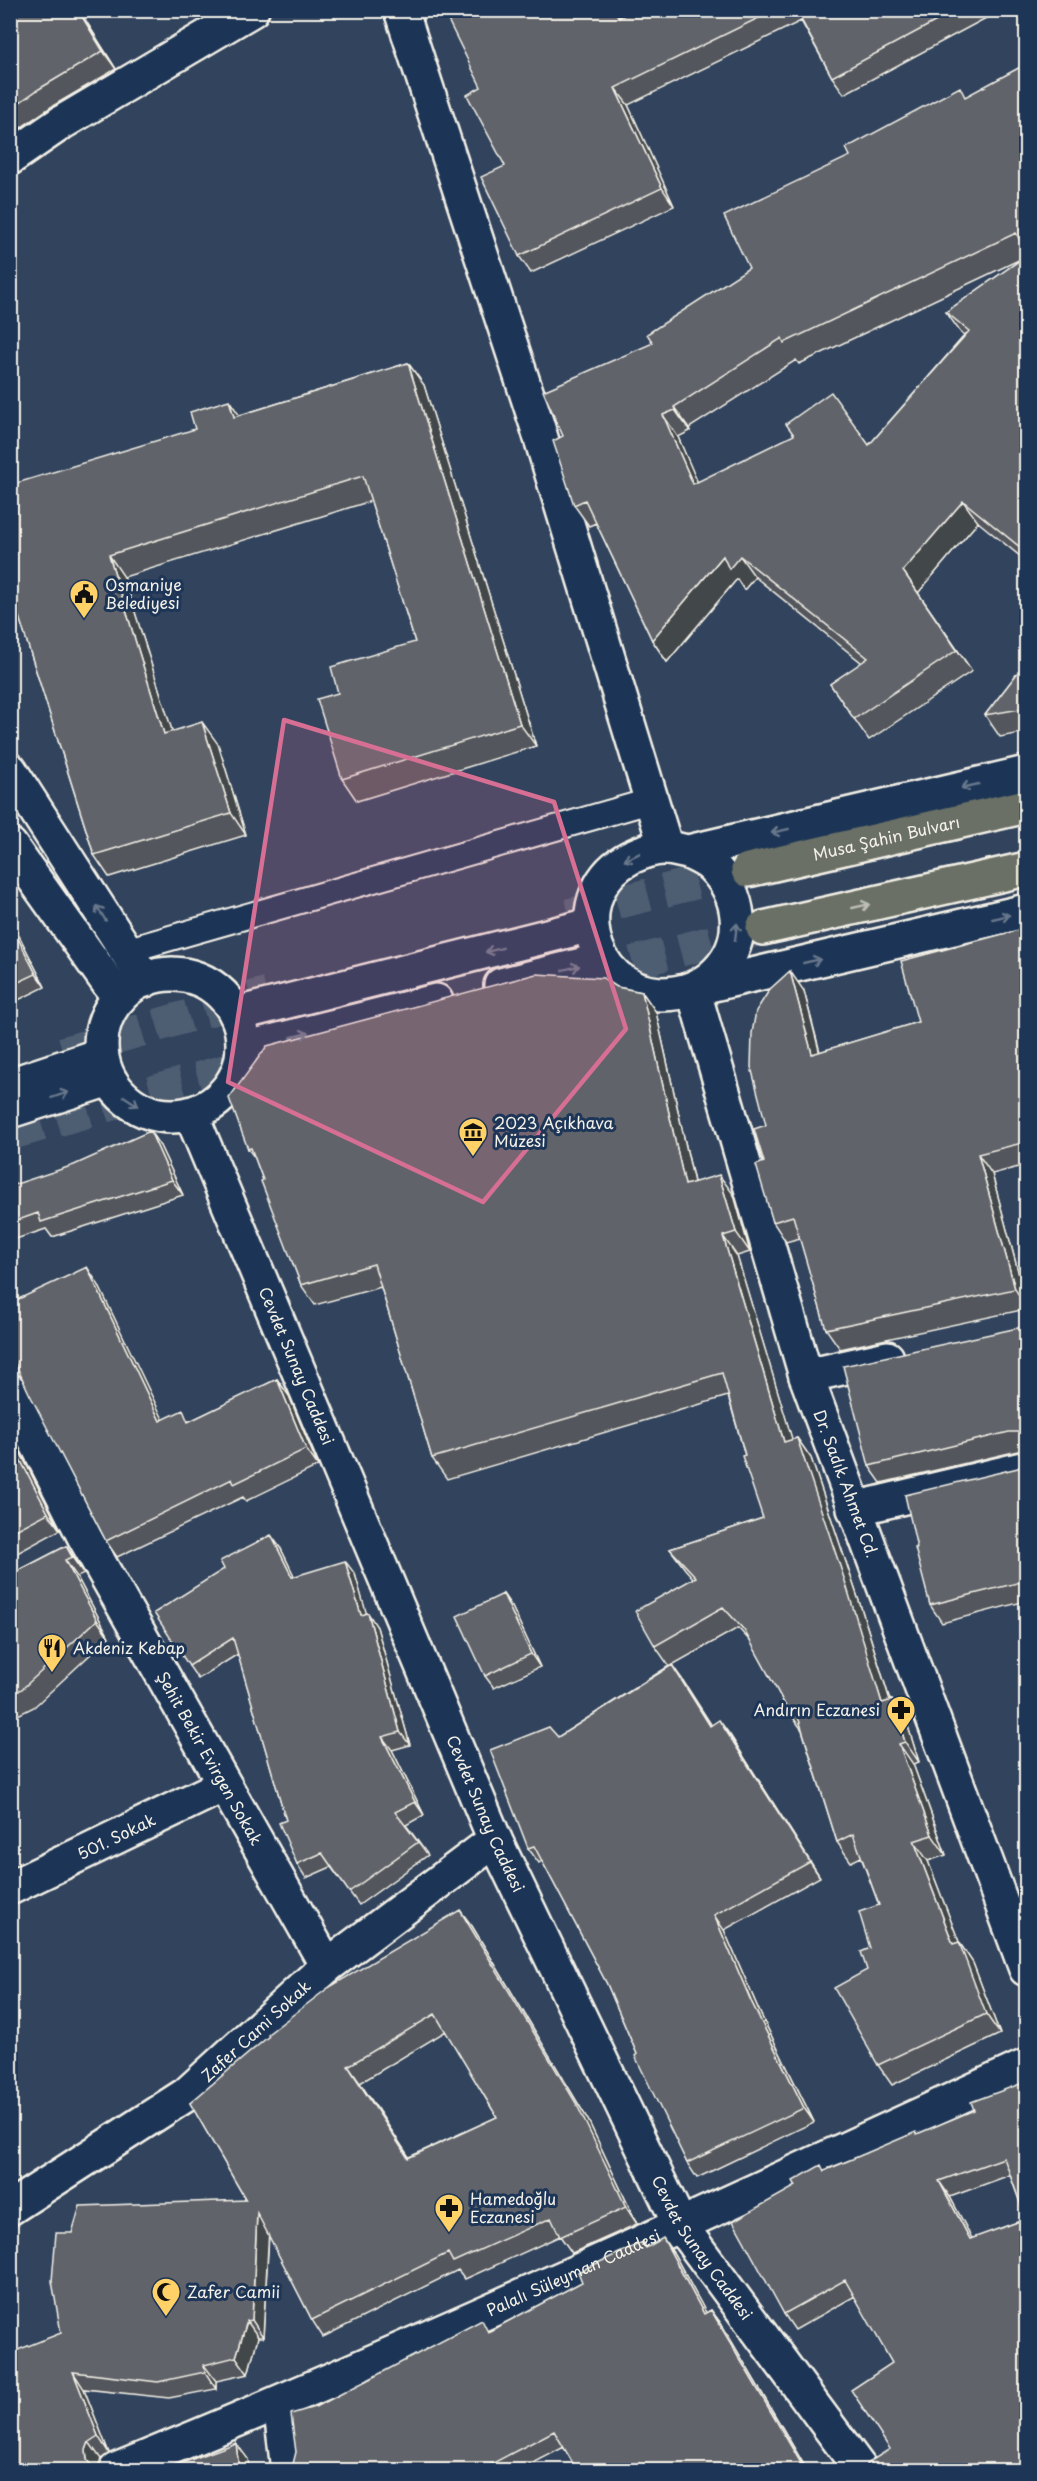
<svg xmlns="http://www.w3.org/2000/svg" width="1037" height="2481" font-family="'Playpen Sans',sans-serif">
	<rect width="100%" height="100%" fill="#31435d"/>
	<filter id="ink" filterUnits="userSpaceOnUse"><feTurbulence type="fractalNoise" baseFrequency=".0167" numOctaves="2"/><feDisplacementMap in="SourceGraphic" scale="12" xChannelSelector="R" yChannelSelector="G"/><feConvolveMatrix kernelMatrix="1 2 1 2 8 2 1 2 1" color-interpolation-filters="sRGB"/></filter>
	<g filter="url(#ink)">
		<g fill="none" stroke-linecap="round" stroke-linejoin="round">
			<path stroke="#4e5d72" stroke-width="33" stroke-dasharray="33 16" stroke-linecap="butt" d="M569,915L746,870
				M585,975L761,929
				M63,1053L267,993
				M10,1134L285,1053"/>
			<g stroke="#f4f1e8" stroke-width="28">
				<path id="service" d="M125,951L650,801"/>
			</g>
			<g stroke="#f4f1e8" stroke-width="38">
				<g id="minor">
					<path d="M401,10L537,425L666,848"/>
					<path d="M10,158L61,123L252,10"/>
					<path d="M806,1376L887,1358"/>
					<path id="s1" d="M10,1391L85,1538L327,1966"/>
					<path d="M854,1509L1026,1468"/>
					<path id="s2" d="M10,1888L224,1785"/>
					<path id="s3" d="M10,2208L187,2094L327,1966L495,1840"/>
					<path d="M280,2403L288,2470"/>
					<path id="s4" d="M116,2470C423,2345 725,2205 1026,2066"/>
				</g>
			</g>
			<g stroke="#f4f1e8" stroke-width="38">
				<g id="tertiary">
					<path id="s5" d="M693,989L806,1376L1026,1969"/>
				</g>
			</g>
			<g stroke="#f4f1e8" stroke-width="38">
				<g id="secondary">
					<path d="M10,770L145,980"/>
					<path d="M10,845L119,998"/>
					<path d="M688,852C696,856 706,860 712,866C741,894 748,940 718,971C703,987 683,994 661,994C587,991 565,890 631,857C642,852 654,847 666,848C673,848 681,851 688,852L1026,773"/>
					<circle cx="172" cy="1045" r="71"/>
					<path d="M501,985L602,960"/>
					<path d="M701,987L1026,911"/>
					<path d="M236,1014L591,925"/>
					<path d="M243,1049L436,1001"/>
					<path d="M10,1085L100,1055"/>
					<path d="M10,1111L109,1079"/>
					<path id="s6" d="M191,1114L495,1840L680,2225L861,2470"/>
				</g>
			</g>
			<g stroke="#f4f1e8" stroke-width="38">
				<g id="primary">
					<path id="s7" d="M748,870L1026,806"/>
					<path d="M763,928L1026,869"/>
				</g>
			</g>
			<use href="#service" stroke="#1d3557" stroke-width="24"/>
			<use href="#minor" stroke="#1d3557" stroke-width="33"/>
			<use href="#tertiary" stroke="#1d3557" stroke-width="33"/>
			<use href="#secondary" stroke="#1d3557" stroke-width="33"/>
			<use href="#primary" stroke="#6b7065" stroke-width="33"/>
		</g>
		<path fill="#53565b" stroke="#f4f1e8" stroke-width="1.5" fill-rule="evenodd" d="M10,10H79L116,69L51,107L10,135Z
			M194,10H214L200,19Z
			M616,10L620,17L633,10H1001L844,94L832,77L801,21L628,105L674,206L531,273L519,256L505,166L481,87Z
			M1026,64V561L978,522L918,593L972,671L869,740L830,684L862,663L755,577L744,590L737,579L667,662L652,640L596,523L589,526L574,505L563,436L653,343L749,268L850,156L966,97ZM1023,258L946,312L961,333L964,336L869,445L697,482L678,437L690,431L689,428L796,360L799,364Z
			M408,363L424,385L536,746L357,801L342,779L338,693L415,642L371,501L124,577L172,731L218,744L246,835L109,877L94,855L10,588L240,415Z
			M1026,662V732L1000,737L985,715Z
			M10,918L45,987L10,1004Z
			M1026,928V1165L992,1174L1026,1301V1309L840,1349L826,1329L800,1238L786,1242L773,1222L764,1162L766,1125L804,991L820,1052L918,1022Z
			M617,987L642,992L656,1012L694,1182L734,1195L750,1252L737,1256L792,1440L797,1438L811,1458L859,1601L890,1700H892L906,1720L919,1762L913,1764L946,1855L928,1861L959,1942L973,1963L1000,2034L892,2085L878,2065L867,1970L870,1948L879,1905L861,1857L851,1862L837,1842L802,1730L789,1712L751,1642L738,1628L672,1665L711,1725L730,1735L820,1877L724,1930L761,2015L814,2122L697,2178L687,2163L637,2054L607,1984L542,1861L539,1863L528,1848L558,1737L669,1666L655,1646L693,1578L685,1569L670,1549L763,1518L728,1396L447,1479L432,1458L381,1287L315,1305L301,1285L263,1180L255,1158L248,1149Z
			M160,1146L183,1195L52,1237L46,1229L10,1241V1186Z
			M98,1284L163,1420L190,1421L277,1379L289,1396L318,1466L246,1501L243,1497L117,1557L106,1541Z
			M1026,1326V1450H1022L881,1483L869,1466Z
			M10,1433L60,1530L10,1557Z
			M1026,1463V1601L942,1623L930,1605L917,1548L1018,1468Z
			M66,1546L84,1574L77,1577L109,1637L34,1707L10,1719V1575Z
			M281,1549L294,1576L355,1574L366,1614L377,1627L410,1745L392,1750L424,1815L406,1825L428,1855L359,1905L331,1867L306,1878L297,1864L286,1820L238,1654L198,1679L189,1666Z
			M503,1594L512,1607L540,1667L494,1688L485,1676Z
			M472,1926L588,2120L637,2224L572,2253L560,2236L465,2279L458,2270L323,2337L312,2320L269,2235L263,2337H258L248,2374L216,2381V2389L169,2398L84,2389L109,2453L101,2459L98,2467V2470H10L61,2333L72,2233L246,2200L190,2103ZM446,2031L497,2117L409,2157L360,2083Z
			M1026,2086V2470L890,2449L892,2363L855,2296L795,2330L784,2314L824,2170L918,2134L974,2110ZM1010,2175L1026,2219L972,2239L950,2197Z
			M643,2242L646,2247L674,2254L706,2313L711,2310L722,2325L807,2470H577L564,2447L520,2470H294L318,2406L490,2331L582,2282Z"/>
		<path fill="#43464a" stroke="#f4f1e8" stroke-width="1.5" d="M78,10H79L116,69L103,51Z
			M615,88L628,105L674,206L662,188Z
			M408,363L424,385L536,746L520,724Z
			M229,400L244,422L234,417Z
			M674,407L689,428L690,431L675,410Z
			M663,415L678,437L708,506L693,484Z
			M963,501L978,522L918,593L972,671L903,571Z
			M109,555L124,577L180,756L164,734Z
			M723,556H740L755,577L744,590L737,579L667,662L652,640Z
			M202,722L218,744L246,835L231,813Z
			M10,918L45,987L36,974L10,923Z
			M790,971L804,991L825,1074L812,1054Z
			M642,992L656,1012L699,1205L685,1185Z
			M150,1131L160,1146L183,1195L172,1180Z
			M978,1154L992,1174L1026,1301V1306L1015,1289Z
			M719,1175L734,1195L750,1252L736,1232Z
			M723,1236L737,1256L799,1462L784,1442Z
			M87,1267L98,1284L172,1438L160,1421Z
			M277,1379L289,1396L318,1466L306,1449Z
			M10,1433L60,1530L48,1513L10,1440Z
			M797,1438L811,1458L859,1601L897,1723L882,1703Z
			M271,1535L281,1549L301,1590L292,1577Z
			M66,1546L78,1563L84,1574L72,1557Z
			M65,1560L77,1577L109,1637L97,1620Z
			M345,1561L355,1574L371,1629L361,1615Z
			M503,1594L512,1607L540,1667L531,1654Z
			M368,1613L377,1627L410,1745L400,1732Z
			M672,1665L682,1679L721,1740L710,1726Z
			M892,1700L906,1720L919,1762L905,1742Z
			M719,1720L730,1735L820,1877L810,1862Z
			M382,1737L392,1750L424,1815L415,1802Z
			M899,1744L913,1764L946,1855L932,1835Z
			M914,1841L928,1861L959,1942L973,1963L1000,2034L986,2014L953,1944Z
			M460,1910L472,1926L588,2120L637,2224L626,2207Z
			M714,1915L724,1930L761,2015L814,2122L804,2108L751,2001Z
			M348,2066L360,2083L420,2174L408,2158Z
			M939,2181L950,2197L981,2255L970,2239Z
			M257,2213L269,2229L263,2337L252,2320Z
			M663,2238L674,2254L715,2329L704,2314Z
			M711,2310L722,2325L807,2470H805Z
			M247,2321L258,2337L248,2374L236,2357Z
			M204,2365L216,2381V2389L205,2372Z
			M73,2372L84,2389L109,2453L98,2436Z
			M89,2442L101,2459L98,2467V2470H94L87,2460L86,2450Z
			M236,2443L248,2459L249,2470H239Z"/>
		<path fill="#60646a" stroke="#f4f1e8" stroke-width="1.5" fill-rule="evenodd" d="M10,10H78L103,51L39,89L10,109Z
			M443,10H614L619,18L633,10H775L615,88L662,188L519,256L481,177L505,166L467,95L481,87Z
			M796,10H957L832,77Z
			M1026,64V251L1016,233L784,343L782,338L674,407L675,410L663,415L693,484L794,435L786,424L831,392L869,445L969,331L946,312L1026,256V552L963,501L903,571L957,650L854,719L830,684L868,658L740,556L729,569L723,556L652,640L585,500L574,505L553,441L563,436L543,391L653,343L647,334L749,268L724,216L850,156L846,148L960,87L965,97Z
			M408,363L520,724L342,779L317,699L338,693L331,667L415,642L363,476L109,555L164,734L202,722L231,813L94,855L10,588V485L195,429L190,412L229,400L234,417Z
			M1026,662V708L985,715Z
			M10,923L36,974L10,986Z
			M1026,928V1142L978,1154L1015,1289L826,1329L793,1216L773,1222L756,1165L764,1162L754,1129L766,1125L751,1067L752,1033L756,1011L770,989L790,971L812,1054L918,1022L901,961Z
			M536,974L603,978L617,987L642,992L685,1185L719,1175L736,1232L723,1236L784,1442L797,1438L845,1581L882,1703L892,1700L905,1742L899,1744L932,1835L914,1841L953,1944L959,1942L986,2014L878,2065L834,1988L867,1970L861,1952L870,1948L859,1912L879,1905L853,1834L837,1842L796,1710L789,1712L744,1630L723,1607L655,1646L635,1611L696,1577L670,1549L763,1518L742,1456L745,1455L722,1373L432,1458L374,1264L301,1285L261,1181L263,1180L251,1148L248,1149L229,1098L267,1046Z
			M150,1131L172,1180L41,1222L38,1213L10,1223V1186L74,1165Z
			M87,1267L160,1421L183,1410L188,1422L277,1379L306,1449L234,1484L232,1479L106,1541L29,1393L10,1352V1303Z
			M1025,1324L1026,1329V1437L1019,1432H1009L869,1466L843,1366L1018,1328Z
			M10,1440L48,1513L10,1533Z
			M1026,1463V1587L1025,1581L930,1605L915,1548H917L905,1495L1018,1468Z
			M271,1535L292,1577L345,1561L361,1615L368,1613L400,1732L382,1737L415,1802L395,1812L418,1842L349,1892L322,1853L297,1864L279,1823L286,1820L233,1638L189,1666L154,1613L224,1569L220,1561Z
			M66,1546L72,1557L65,1560L97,1620L22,1689L10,1696V1575Z
			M503,1594L531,1654L485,1676L457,1616Z
			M672,1665L710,1726L719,1720L810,1862L714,1915L751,2001L804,2108L687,2163L635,2056L637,2054L607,1984L534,1846L528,1848L490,1750L549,1727L558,1737Z
			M460,1910L576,2103L626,2207L560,2237L551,2218L453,2262L448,2253L312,2320L257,2213L252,2320L247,2321L236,2357L204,2365L205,2372L158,2382L73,2372L98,2436L89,2442L86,2450L87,2460L93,2468L99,2470H10V2353L61,2333L52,2281L56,2233H72L80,2206L246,2200L190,2103L269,2036L268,2034L328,1988ZM435,2014L497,2117L408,2158L348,2066Z
			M1020,2084L1026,2086V2470H870L866,2464L890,2449L851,2390L892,2363L845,2280L784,2314L733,2221L796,2186L793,2181L821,2165L824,2171L916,2132L917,2134L974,2110L971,2102ZM1004,2158L1026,2219L970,2239L939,2181Z
			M663,2238L704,2314L711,2310L805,2470H577L554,2431L480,2470H294L293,2464L296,2452L291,2414L318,2406L482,2320L488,2332L582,2282L578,2272L643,2242L646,2248Z
			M236,2443L239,2470H163Z"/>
		<defs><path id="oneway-shaft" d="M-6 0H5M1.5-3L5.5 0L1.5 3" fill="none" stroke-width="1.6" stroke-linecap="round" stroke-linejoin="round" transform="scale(1.5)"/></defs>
		<g stroke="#68778a">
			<use href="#oneway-shaft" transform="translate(970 786) rotate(167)"/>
			<use href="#oneway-shaft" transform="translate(780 831) rotate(167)"/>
			<use href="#oneway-shaft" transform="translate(632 857) rotate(154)"/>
			<use href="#oneway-shaft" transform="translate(101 913) rotate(-122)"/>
			<use href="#oneway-shaft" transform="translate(1001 917) rotate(-13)"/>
			<use href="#oneway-shaft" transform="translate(736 932) rotate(-83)"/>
			<use href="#oneway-shaft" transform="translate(494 950) rotate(166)"/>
			<use href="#oneway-shaft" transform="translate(812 961) rotate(-13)"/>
			<use href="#oneway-shaft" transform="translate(571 968) rotate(-14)"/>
			<use href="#oneway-shaft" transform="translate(300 1035) rotate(-14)"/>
			<use href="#oneway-shaft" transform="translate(60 1095) rotate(-18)"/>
			<use href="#oneway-shaft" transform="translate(131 1101) rotate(33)"/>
		</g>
		<use stroke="#bdbdb4" href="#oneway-shaft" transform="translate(861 906) rotate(-13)"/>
	</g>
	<path fill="#d66f93" fill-opacity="0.2" stroke="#d66f93" stroke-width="4.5" stroke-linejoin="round" d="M284,720L554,802L626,1029L483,1202L228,1082Z"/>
	<defs>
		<g id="civic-pin" transform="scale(1.5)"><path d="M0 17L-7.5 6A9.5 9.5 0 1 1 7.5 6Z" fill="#ffd166" stroke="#1d3557"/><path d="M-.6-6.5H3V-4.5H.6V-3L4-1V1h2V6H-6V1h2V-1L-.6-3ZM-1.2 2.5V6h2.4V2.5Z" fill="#111"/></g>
		<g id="museum-pin" transform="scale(1.5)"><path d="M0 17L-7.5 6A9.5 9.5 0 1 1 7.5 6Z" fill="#ffd166" stroke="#1d3557"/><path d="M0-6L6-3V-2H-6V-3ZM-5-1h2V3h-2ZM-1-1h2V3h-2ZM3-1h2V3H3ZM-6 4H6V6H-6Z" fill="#111"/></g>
		<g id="restaurant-pin" transform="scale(1.5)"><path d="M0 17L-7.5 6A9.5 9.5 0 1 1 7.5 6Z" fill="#ffd166" stroke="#1d3557"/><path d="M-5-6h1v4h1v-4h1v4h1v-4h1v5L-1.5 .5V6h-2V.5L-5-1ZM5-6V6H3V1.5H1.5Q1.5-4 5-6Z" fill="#111"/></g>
		<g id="pharmacy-pin" transform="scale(1.5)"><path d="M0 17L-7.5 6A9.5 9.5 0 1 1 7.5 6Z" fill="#ffd166" stroke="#1d3557"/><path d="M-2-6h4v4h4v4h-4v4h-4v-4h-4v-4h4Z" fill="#111"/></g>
		<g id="mosque-pin" transform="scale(1.5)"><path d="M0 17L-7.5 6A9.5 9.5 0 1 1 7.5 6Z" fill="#ffd166" stroke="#1d3557"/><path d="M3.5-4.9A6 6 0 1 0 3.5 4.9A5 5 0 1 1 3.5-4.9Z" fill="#111"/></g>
	</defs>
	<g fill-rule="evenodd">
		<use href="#civic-pin" x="84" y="594"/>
		<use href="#museum-pin" x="473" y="1132"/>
		<use href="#restaurant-pin" x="52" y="1648"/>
		<use href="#pharmacy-pin" x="901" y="1710"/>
		<use href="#pharmacy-pin" x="449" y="2208"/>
		<use href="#mosque-pin" x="166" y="2292"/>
	</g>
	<g text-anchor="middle" stroke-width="6" stroke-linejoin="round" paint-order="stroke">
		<g font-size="16" fill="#f4f1e8" stroke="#1d3557" text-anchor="start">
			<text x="105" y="591">Osmaniye<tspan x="105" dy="18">Belediyesi</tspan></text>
			<text x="494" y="1129">2023 Açıkhava<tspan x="494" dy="18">Müzesi</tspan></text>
			<text x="73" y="1654">Akdeniz Kebap</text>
			<text x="880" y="1716" text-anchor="end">Andırın Eczanesi</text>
			<text x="470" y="2205">Hamedoğlu<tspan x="470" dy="18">Eczanesi</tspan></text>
			<text x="187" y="2298">Zafer Camii</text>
		</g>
		<g font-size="16" fill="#f4f1e8" stroke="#1d3557">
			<text dy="6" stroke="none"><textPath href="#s7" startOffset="142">Musa Şahin Bulvarı</textPath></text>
			<text dy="6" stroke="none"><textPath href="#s6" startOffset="273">Cevdet Sunay Caddesi</textPath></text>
			<text dy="6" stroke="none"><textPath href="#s5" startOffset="518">Dr. Sadık Ahmet Cd.</textPath></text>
			<text dy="6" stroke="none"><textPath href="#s1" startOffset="418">Şehit Bekir Evirgen Sokak</textPath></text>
			<text dy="6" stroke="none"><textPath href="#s6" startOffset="759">Cevdet Sunay Caddesi</textPath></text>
			<text dy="6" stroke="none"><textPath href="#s2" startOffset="118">501. Sokak</textPath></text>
			<text dy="6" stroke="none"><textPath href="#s3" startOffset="304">Zafer Cami Sokak</textPath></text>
			<text dy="6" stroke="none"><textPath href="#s6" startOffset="1245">Cevdet Sunay Caddesi</textPath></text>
			<text dy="6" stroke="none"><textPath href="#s4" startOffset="498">Palalı Süleyman Caddesi</textPath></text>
		</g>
	</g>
	<rect width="1037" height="2481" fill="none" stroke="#1d3557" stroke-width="36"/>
	<rect x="18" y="18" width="1001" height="2445" fill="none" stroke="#f4f1e8" stroke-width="2" filter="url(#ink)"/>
</svg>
